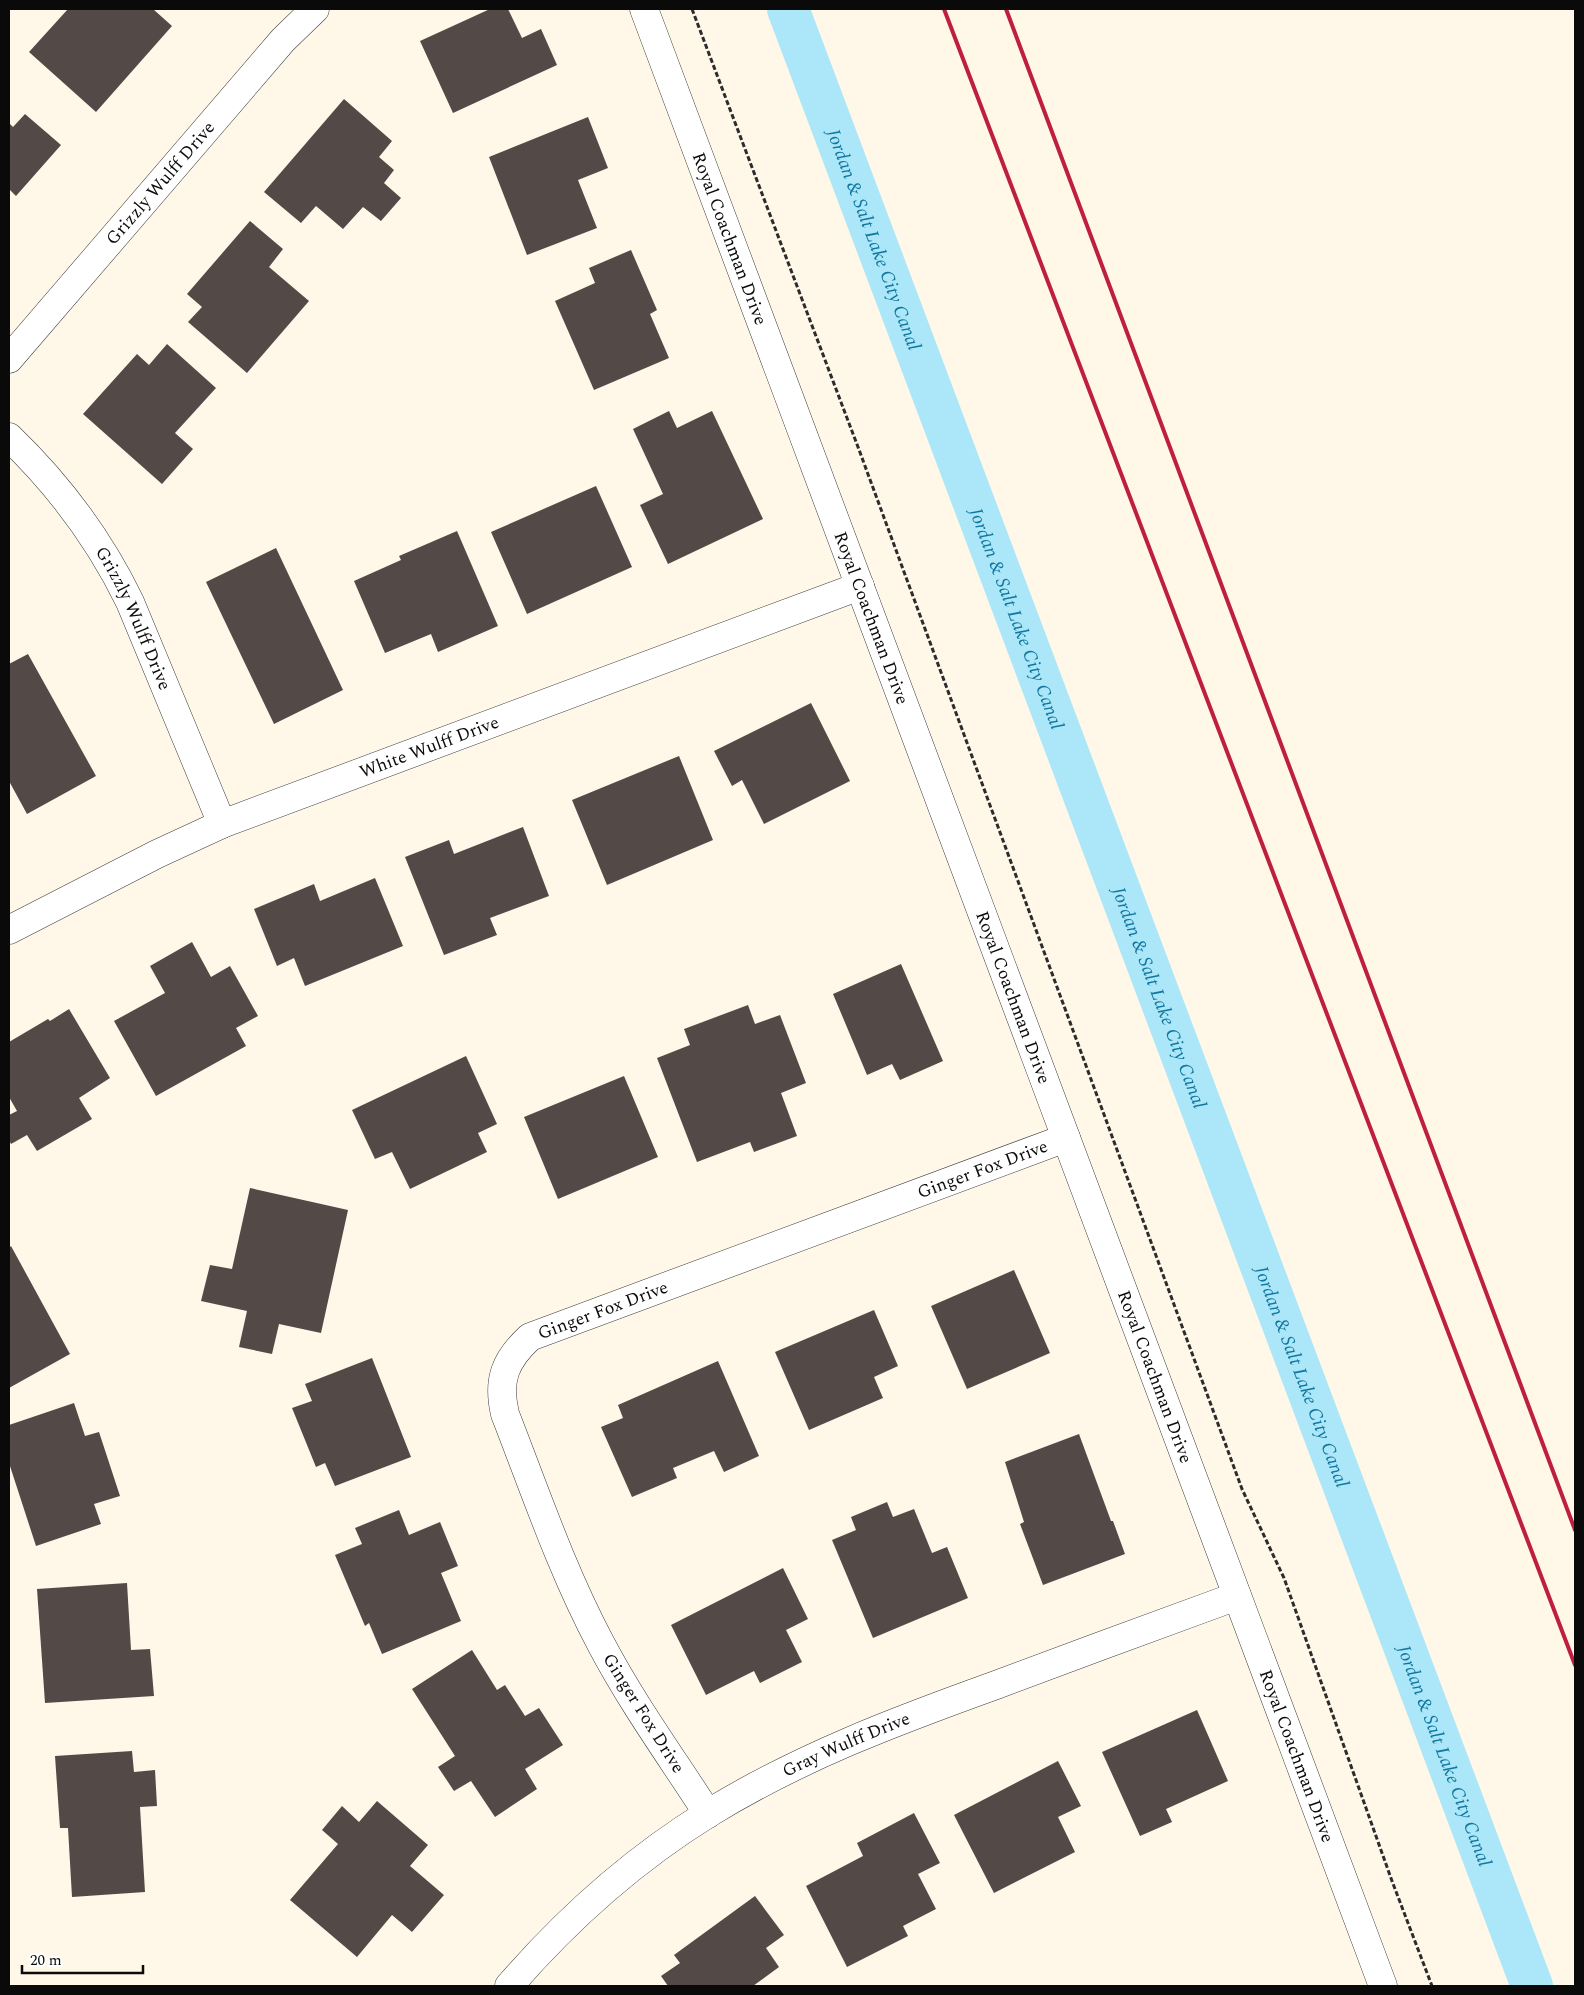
<svg xmlns="http://www.w3.org/2000/svg" width="1584" height="1995" font-family="Spectral,serif">
	<rect width="100%" height="100%" fill="#fff7e8"/>
	<g fill="none" stroke-linecap="round" stroke-linejoin="round">
		<path stroke="#abe7f8" stroke-width="42" id="s1" d="M788,9L1532,1986"/>
	</g>
	<path fill="#534a47" d="M68,9H153L172,26L96,112L29,52Z
		M490,9H508L522,38L541,29L557,65L453,113L420,41Z
		M344,99L392,141L379,157L394,170L384,183L401,198L381,221L363,207L343,229L316,206L301,223L264,192Z
		M25,114L61,145L16,196L9,189V123L13,127Z
		M588,117L608,168L578,180L597,228L527,255L489,157Z
		M250,221L283,249L269,267L309,301L247,373L188,322L202,307L187,294Z
		M631,250L657,310L650,314L669,358L594,390L555,301L595,283L589,268Z
		M167,344L216,388L175,433L193,449L162,484L83,414L137,354L149,365Z
		M669,411L677,428L712,411L763,519L668,564L640,505L663,494L633,429Z
		M596,486L632,567L527,614L491,532Z
		M457,531L498,626L438,652L431,634L385,653L354,581L401,560L399,556Z
		M276,548L343,690L274,724L206,582Z
		M28,654L96,776L27,814L9,781V664Z
		M811,703L850,781L764,824L742,780L732,786L714,751Z
		M679,756L713,840L607,885L572,800Z
		M523,827L549,896L490,918L497,935L444,955L405,857L449,840L454,854Z
		M375,878L403,946L305,986L294,958L277,966L254,909L314,884L320,901Z
		M192,942L211,977L230,966L258,1016L236,1028L246,1046L156,1096L114,1021L165,993L150,966Z
		M901,964L943,1061L900,1080L892,1064L867,1075L833,994Z
		M748,1005L755,1024L780,1015L806,1083L781,1093L797,1136L754,1152L750,1142L697,1162L657,1058L690,1045L684,1029Z
		M69,1009L110,1078L79,1098L92,1119L37,1151L27,1135L11,1144L9,1140V1115L17,1111L9,1097V1042L48,1019L50,1021Z
		M466,1056L497,1124L478,1133L487,1152L410,1189L392,1152L375,1159L352,1110Z
		M624,1076L658,1157L558,1199L524,1117Z
		M250,1188L348,1210L321,1333L279,1324L272,1354L239,1347L247,1311L201,1301L210,1265L232,1269Z
		M11,1246L70,1354L9,1388V1248Z
		M1014,1270L1050,1353L967,1389L931,1306Z
		M874,1310L898,1366L874,1377L883,1398L809,1430L775,1352Z
		M372,1358L411,1457L335,1486L325,1463L316,1467L292,1408L312,1401L305,1384Z
		M718,1361L759,1456L724,1472L714,1451L673,1468L677,1478L632,1497L601,1427L623,1418L618,1405Z
		M74,1403L85,1436L99,1432L120,1496L94,1504L101,1524L36,1546L9,1463V1425Z
		M1079,1434L1111,1521H1113L1125,1554L1043,1585L1020,1524L1024,1522L1005,1462Z
		M887,1502L893,1517L914,1509L932,1553L947,1547L968,1598L873,1638L832,1540L856,1530L851,1517Z
		M399,1510L409,1535L440,1522L458,1566L441,1573L461,1621L382,1654L369,1623L365,1626L335,1555L362,1544L355,1528Z
		M783,1568L808,1619L786,1630L802,1662L760,1683L754,1671L706,1695L671,1625Z
		M127,1583L131,1650L150,1649L154,1696L45,1703L37,1589Z
		M472,1650L497,1690L505,1685L525,1716L539,1708L563,1745L525,1769L537,1789L495,1817L471,1781L454,1791L438,1767L455,1756L412,1689Z
		M1197,1710L1228,1781L1166,1809L1172,1822L1140,1836L1102,1752Z
		M132,1751L134,1772L155,1770L157,1806L140,1807L145,1892L72,1897L68,1828H60L55,1756Z
		M1058,1761L1081,1806L1058,1817L1075,1852L994,1893L954,1815Z
		M377,1801L428,1845L410,1866L444,1895L412,1932L392,1915L357,1957L290,1900L338,1844L322,1830L342,1806L359,1822Z
		M914,1813L940,1863L918,1874L936,1909L903,1926L908,1936L847,1967L806,1886L863,1856L857,1843Z
		M755,1896L784,1935L766,1948L779,1967L753,1986H668L661,1976L680,1963L674,1955Z"/>
	<g fill="none" stroke-linecap="round" stroke-linejoin="round">
		<g stroke="#3d3d3d" stroke-width="29">
			<g id="minor">
				<path id="s2" d="M644,9L1383,1986"/>
				<path id="s3" d="M9,359L283,40L315,9"/>
				<path id="s4" d="M9,437C60,486 99,538 130,602L222,824"/>
				<path id="s5" d="M9,930L157,854L222,824L860,586"/>
				<path id="s6" d="M708,1814C672,1758 632,1703 601,1644C562,1571 535,1491 505,1414C497,1380 505,1360 530,1337L1066,1138"/>
				<path id="s7" d="M509,1986C567,1919 633,1860 709,1813C800,1757 896,1721 996,1685C1076,1655 1157,1625 1237,1596"/>
			</g>
		</g>
		<path stroke="#2c2c2c" stroke-width="3" stroke-dasharray="5 2.5" stroke-linecap="butt" d="M692,9L858,447L1242,1489L1284,1578L1392,1881L1432,1986"/>
		<use href="#minor" stroke="#fff" stroke-width="28"/>
		<path stroke="#be1f3f" stroke-width="4" d="M944,9L1575,1665
			M1006,9L1575,1530"/>
	</g>
	<g text-anchor="middle" stroke-width="5" stroke-linejoin="round" paint-order="stroke">
		<g font-size="18" fill="#0a0a0a" stroke="#fff">
			<text dy="6" stroke="none"><textPath href="#s3" startOffset="232">Grizzly Wulff Drive</textPath></text>
			<text dy="6" stroke="none"><textPath href="#s2" startOffset="245">Royal Coachman Drive</textPath></text>
			<text dy="6" stroke="none"><textPath href="#s2" startOffset="650">Royal Coachman Drive</textPath></text>
			<text dy="6" stroke="none"><textPath href="#s4" startOffset="222">Grizzly Wulff Drive</textPath></text>
			<text dy="6" stroke="none"><textPath href="#s5" startOffset="459">White Wulff Drive</textPath></text>
			<text dy="6" stroke="none"><textPath href="#s2" startOffset="1055">Royal Coachman Drive</textPath></text>
			<text dy="6" stroke="none"><textPath href="#s6" startOffset="1019">Ginger Fox Drive</textPath></text>
			<text dy="6" stroke="none"><textPath href="#s6" startOffset="614">Ginger Fox Drive</textPath></text>
			<text dy="6" stroke="none"><textPath href="#s2" startOffset="1460">Royal Coachman Drive</textPath></text>
			<text transform="translate(644 1713) rotate(58)" y="6">Ginger Fox Drive</text>
			<text dy="6" stroke="none"><textPath href="#s7" startOffset="419">Gray Wulff Drive</textPath></text>
			<text dy="6" stroke="none"><textPath href="#s2" startOffset="1865">Royal Coachman Drive</textPath></text>
		</g>
		<g font-size="19" font-style="italic" fill="#11779f" stroke="#fff">
			<text dy="7" stroke="none"><textPath href="#s1" startOffset="246">Jordan &amp; Salt Lake City Canal</textPath></text>
			<text dy="7" stroke="none"><textPath href="#s1" startOffset="651">Jordan &amp; Salt Lake City Canal</textPath></text>
			<text dy="7" stroke="none"><textPath href="#s1" startOffset="1056">Jordan &amp; Salt Lake City Canal</textPath></text>
			<text dy="7" stroke="none"><textPath href="#s1" startOffset="1461">Jordan &amp; Salt Lake City Canal</textPath></text>
			<text dy="7" stroke="none"><textPath href="#s1" startOffset="1866">Jordan &amp; Salt Lake City Canal</textPath></text>
		</g>
	</g>
	<rect width="1584" height="1995" fill="none" stroke="#0a0a0a" stroke-width="20"/>
	<path d="M22 1965v8h121v-8" fill="none" stroke="#0a0a0a" stroke-width="2.5"/>
	<text x="30" y="1965" font-size="15" fill="#0a0a0a" stroke="#ffffff" stroke-width="4" paint-order="stroke">20 m</text>
</svg>
